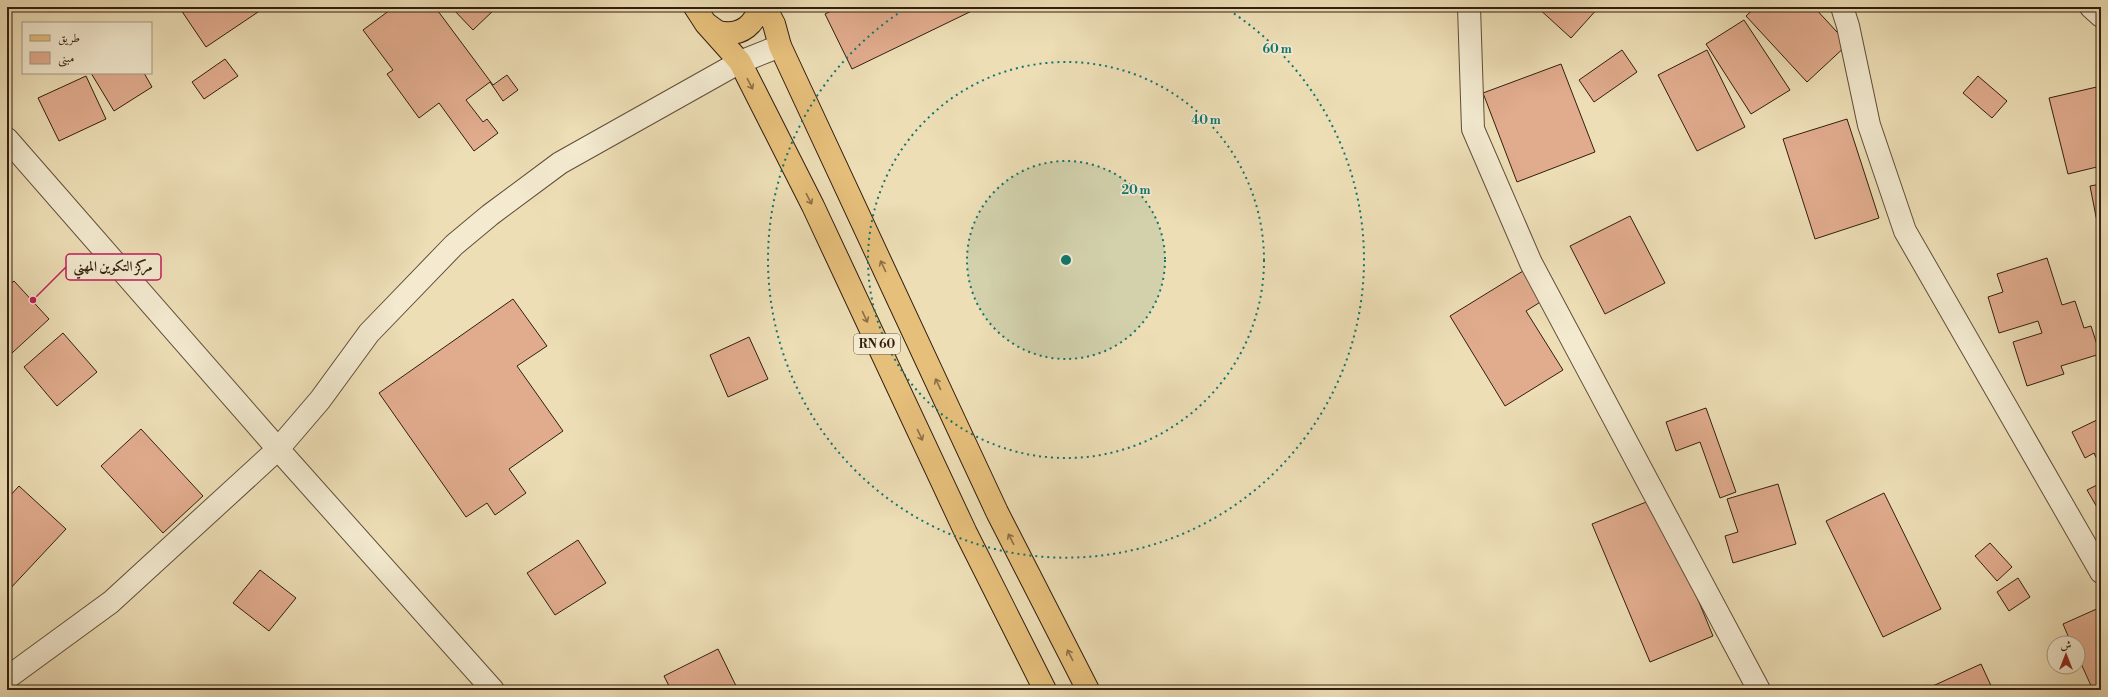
<svg xmlns="http://www.w3.org/2000/svg" width="2108" height="697" font-family="'Libre Bodoni',Amiri,serif">
	<rect width="100%" height="100%" fill="#eddeb6"/>
	<filter id="stains"><feTurbulence type="fractalNoise" baseFrequency=".005" numOctaves="4"/><feColorMatrix values="0 0 0 0 .2 0 0 0 0 .09 0 0 0 0 .02 0 0 0 .5 -.17"/></filter>
	<radialGradient id="worn" r=".72"><stop offset=".6" stop-color="#630" stop-opacity="0"/><stop offset="1" stop-color="#630" stop-opacity=".3"/></radialGradient>
	<path fill="#e1ac8e" stroke="#321e0f" d="M179,7H264V8L206,47Z
		M394,7H435L493,85L507,75L518,90L503,101L490,82L466,100L483,122L487,119L498,133L474,151L439,103L419,118L387,74L393,70L363,30Z
		M451,7H497L473,30Z
		M839,7H980L852,69L825,14Z
		M1537,7H1599L1571,38Z
		M1756,7H1814L1848,44L1807,82L1746,16Z
		M1744,20L1790,90L1751,114L1706,44Z
		M1622,50L1637,72L1594,102L1579,80Z
		M1707,50L1745,127L1697,151L1658,75Z
		M225,59L238,76L204,99L192,82Z
		M1561,64L1595,152L1517,182L1483,93Z
		M91,73H144L152,87L114,111Z
		M86,76L106,119L59,141L38,98Z
		M1978,76L2007,101L1992,118L1963,93Z
		M2101,86V166L2068,174L2049,98Z
		M1847,119L1879,218L1815,239L1783,139Z
		M2101,184V242L2090,186Z
		M1630,216L1665,283L1605,314L1570,246Z
		M2047,258L2062,305L2075,301L2084,328L2091,326L2100,354L2061,366L2064,374L2027,386L2013,342L2042,333L2038,321L1999,333L1988,297L2003,292L1997,274Z
		M1523,271L1542,301L1526,311L1563,370L1505,406L1450,316Z
		M14,281L49,319L12,353L7,348V287Z
		M513,299L547,346L517,366L563,431L509,469L526,493L495,515L487,503L466,517L379,393Z
		M63,333L97,372L57,406L24,367Z
		M749,337L768,379L728,397L710,355Z
		M1706,408L1736,492L1720,498L1700,442L1676,451L1666,422Z
		M2101,418V468L2094,453L2085,458L2072,432Z
		M141,429L203,496L163,533L101,466Z
		M2101,483V514L2087,490Z
		M1778,484L1796,544L1733,563L1725,536L1738,532L1727,499Z
		M19,486L66,529L7,592V499Z
		M1884,493L1941,609L1883,637L1826,521Z
		M1656,498L1713,636L1650,662L1592,524Z
		M578,540L606,583L555,615L527,573Z
		M1990,543L2012,567L1997,581L1975,556Z
		M260,570L296,598L269,631L233,603Z
		M2018,578L2030,597L2009,611L1997,592Z
		M2101,607V690H2093L2078,657V643H2071L2063,624Z
		M718,649L738,690H671L664,676Z
		M1981,664L1993,690H1924Z"/>
	<g fill="none" stroke-linecap="round" stroke-linejoin="round">
		<g stroke="#614e39" stroke-width="24">
			<path id="minor" d="M1469,7L1473,129L1531,263L1759,690
				M1842,7L1848,26L1869,125L1905,231L2101,572
				M2091,7L2101,16
				M7,139L278,449L493,690
				M7,678L111,602L278,449L320,400L369,333L454,245L490,215L560,163L740,62L780,46"/>
		</g>
		<g stroke="#321e0f" stroke-width="24">
			<path id="major" d="M695,7L706,24L740,62L813,206L966,533L1045,690
				M765,7L774,24L780,46L997,512L1088,690
				M707,24C711,27 718,33 724,33C742,35 755,24 759,7"/>
		</g>
		<use href="#minor" stroke="#f3ead0" stroke-width="22"/>
		<use href="#major" stroke="#e6bf7b" stroke-width="22"/>
	</g>
	<defs><path id="oneway-shaft" d="M-6 0H5M1.5-3L5.5 0L1.5 3" fill="none" stroke-width="1.6" stroke-linecap="round" stroke-linejoin="round"/></defs>
	<g stroke="#8c6e45">
		<use href="#oneway-shaft" transform="translate(750 84) rotate(63)"/>
		<use href="#oneway-shaft" transform="translate(809 199) rotate(63)"/>
		<use href="#oneway-shaft" transform="translate(883 266) rotate(-115)"/>
		<use href="#oneway-shaft" transform="translate(865 317) rotate(65)"/>
		<use href="#oneway-shaft" transform="translate(938 384) rotate(-115)"/>
		<use href="#oneway-shaft" transform="translate(920 435) rotate(65)"/>
		<use href="#oneway-shaft" transform="translate(1011 539) rotate(-117)"/>
		<use href="#oneway-shaft" transform="translate(1070 655) rotate(-117)"/>
	</g>
	<circle cx="1066" cy="260" r="99" fill="#0f766e" fill-opacity=".12"/>
	<g fill="none" stroke="#0f766e" stroke-width="2" stroke-dasharray="2 4">
		<circle cx="1066" cy="260" r="99"/>
		<circle cx="1066" cy="260" r="198"/>
		<path d="M1224 7A298 298 0 1 1 908 7"/>
	</g>
	<g text-anchor="middle" stroke-width="3.5" stroke-linejoin="round" paint-order="stroke">
		<rect fill="#f3ead0" stroke="#6c5b49" stroke-width="1" x="854" y="334" width="46" height="20" rx="3"/>
		<g font-size="12" font-weight="bold" fill="#321e0f">
			<text x="877" y="348">RN 60</text>
		</g>
	</g>
	<circle cx="1066" cy="260" r="6" fill="#0f766e" stroke="#f3ead0" stroke-width="2"/>
	<g font-size="12" text-anchor="middle" font-weight="bold" fill="#0f766e" stroke="#f3ead0" stroke-width="3.5" stroke-linejoin="round" paint-order="stroke">
		<text x="1277" y="53">60 m</text>
		<text x="1206" y="124">40 m</text>
		<text x="1136" y="194">20 m</text>
	</g>
	<path fill="none" stroke="#c2185b" stroke-width="1.5" d="M33 300L66 267"/>
	<circle fill="#c2185b" stroke="#f3ead0" stroke-width="1.5" cx="33" cy="300" r="4"/>
	<rect fill="#f3ead0" stroke="#c2185b" stroke-width="1.5" x="66" y="254" width="95" height="26" rx="4"/>
	<g font-size="14" text-anchor="middle" font-weight="bold" fill="#321e0f">
		<text x="113" y="271">مركز التكوين المهني</text>
	</g>
	<rect width="2108" height="697" fill="none" stroke="#eddeb6" stroke-width="24"/>
	<rect x="8" y="8" width="2092" height="681" fill="none" stroke="#321e0f" stroke-width="2"/>
	<rect x="12" y="12" width="2084" height="673" fill="none" stroke="#321e0f"/>
	<rect x="22" y="22" width="130" height="52" fill="#f3ead0" stroke="#a69883"/>
	<rect x="30" y="35" width="20" height="6" fill="#e6bf7b" stroke="#a69883"/>
	<text x="58" y="42" font-size="12" fill="#321e0f">طريق</text>
	<rect x="30" y="52" width="20" height="12" fill="#e1ac8e" stroke="#a69883"/>
	<text x="58" y="62" font-size="12" fill="#321e0f">مبنى</text>
	<g transform="translate(2066 655)"><circle r="19" fill="#f3ead0" stroke="#a69883"/>
	<path d="M0-3L7 15L0 10L-7 15Z" fill="#8f2418"/>
	<text y="-6" font-size="11" font-weight="bold" text-anchor="middle" fill="#321e0f">ش</text>
	</g>
	<rect width="100%" height="100%" filter="url(#stains)"/>
	<rect width="100%" height="100%" fill="url(#worn)"/>
</svg>
